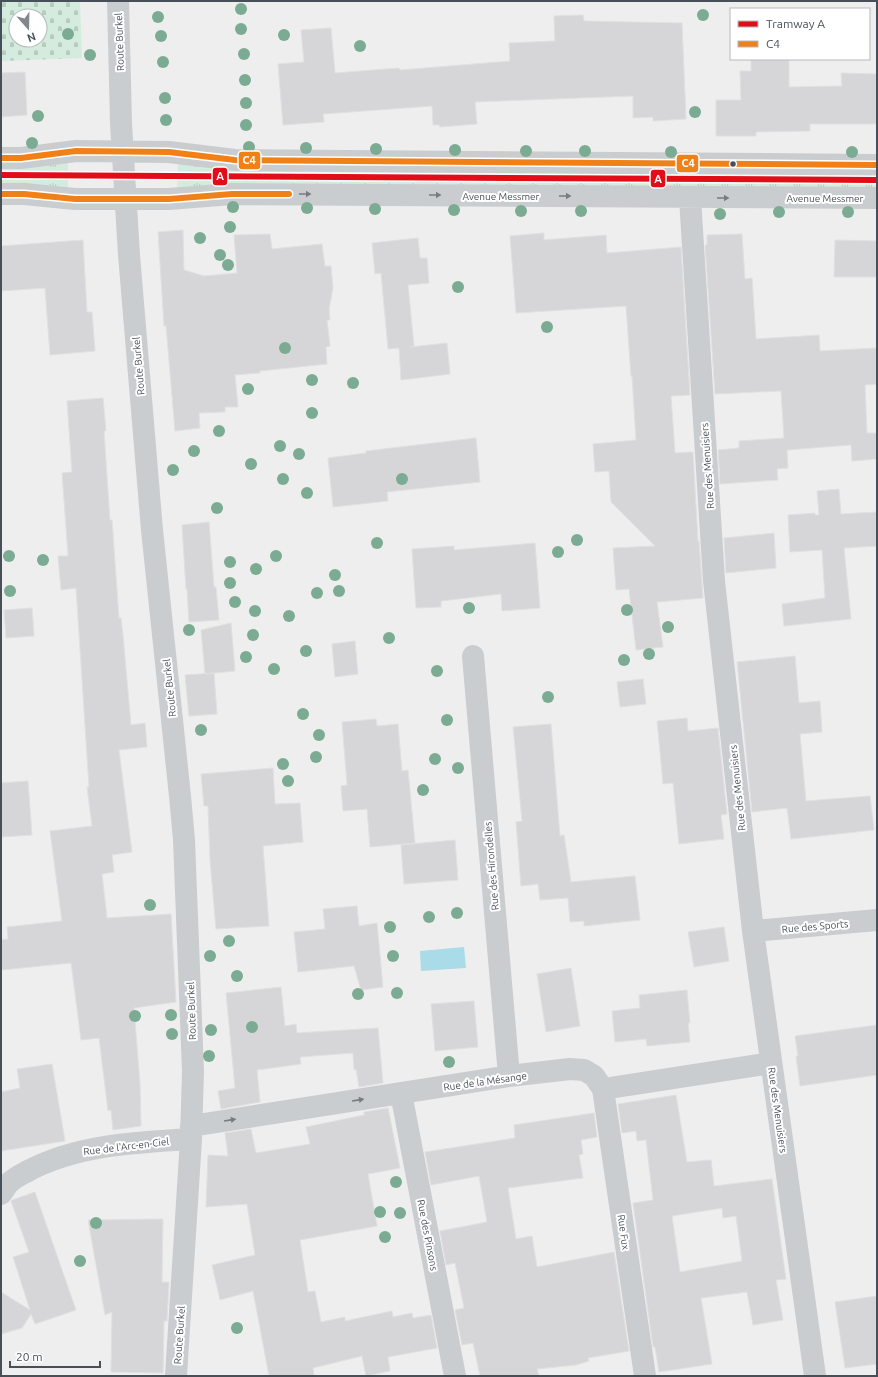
<svg xmlns="http://www.w3.org/2000/svg" width="878" height="1377" font-family="Ubuntu,sans-serif">
	<defs>
		<pattern id="grass-tufts" width="24" height="20" patternUnits="userSpaceOnUse"><rect width="24" height="20" fill="#d4ecdd"/><path d="M3 7l-1-3M5 7V3M7 7l1-3M15 17l-1-3M17 17v-4M19 17l1-3" fill="none" stroke="#b7ccc0"/></pattern>
		<pattern id="cemetery-stones" width="16" height="16" patternUnits="userSpaceOnUse"><rect width="16" height="16" fill="#d4ecdd"/><path d="M2 7V4a2 2 0 0 1 4 0v3zM10 15v-3a2 2 0 0 1 4 0v3z" fill="#b7ccc0"/></pattern>
	</defs>
	<rect width="100%" height="100%" fill="#efeeee"/>
	<path fill="url(#grass-tufts)" d="M68,161V190L1,185V166Z
		M178,161L877,172V190H177Z"/>
	<path fill="url(#cemetery-stones)" fill-rule="evenodd" d="M1,1H80L82,58L1,61ZM16,16H40V40H16Z"/>
	<path fill="#aadbe8" d="M464,947L466,968L421,971L420,951Z"/>
	<path fill="#d6d6d8" stroke="#e0e0e1" fill-rule="evenodd" d="M583,15L584,21L682,23L686,119L653,121V117L633,118V96L475,102L477,124L440,127L439,125H433L432,106L323,114L324,122L283,125L278,64L304,62L301,30L331,28L335,73L399,68L400,70L510,61L509,43L555,41L554,16Z
		M751,59H789V87L842,86L841,73L877,74V124H810V131L756,132V136H716V100H741L740,71H751Z
		M25,72L27,115L1,117V73Z
		M183,230L184,270L204,276L237,273L234,235L270,234L272,249L322,244L325,266H331L333,288L329,309L330,320H327L330,346L326,347L327,364L260,371V373L235,375L238,407H225V412L199,413L200,428L175,431L166,326H164L158,232Z
		M544,233V240L606,235L607,253L681,247L690,395L671,396L675,453L693,452L698,541H699L703,598L657,602L663,647L636,650L629,589L616,590L613,548L655,546L611,502L609,471L595,472L593,444L636,440L632,376H631L626,306L516,313L510,236Z
		M742,234L745,279L752,278L756,339L819,335L820,351L877,348V384L865,385L867,433H877V459L852,461L851,445L787,450L788,468L777,469L778,480L720,484L718,450L739,448V441L784,438L781,391L715,394L705,245H707V235Z
		M418,238L420,258H427L429,283L408,285L414,346L410,347L447,343L450,374L401,380L399,348L388,349L381,273L375,274L372,243Z
		M83,240L87,312H92L95,351L50,355L45,288L1,291V246Z
		M835,240L877,241V277H834Z
		M103,398L106,431H104L110,520H112L119,618H121L123,635L131,725L145,723L147,747L119,750L132,852L112,855L114,872L102,874L107,918L171,914L176,1002L134,1008L140,1083L141,1126L113,1130L111,1110L108,1111L99,1038L81,1040L71,963L2,970L1,958V940L8,939L7,927L62,921L50,831L92,826L87,787H89L76,588L61,590L58,556H68L62,473L72,472L67,401Z
		M476,438L480,482L387,492L388,501L333,507L328,458L366,453V451Z
		M839,489L841,514L877,512V546L844,548L851,619L784,626L782,604L825,598L822,550L790,552L788,515L815,513V515H819L817,491Z
		M209,522L214,587H216L219,620L189,622L187,589H186L182,525Z
		M774,533L776,568L726,573L724,538Z
		M535,543L540,608L502,611L501,594L441,601V607L416,608L412,549L454,546V550Z
		M32,608L34,636L6,638L4,610Z
		M231,623L235,671L205,674L201,630Z
		M355,641L358,674L335,677L332,644Z
		M795,656L799,703L820,701L822,732L800,734L806,801L870,796L874,830L791,839L787,808L752,812L737,662Z
		M214,673L217,714L189,716L185,675Z
		M643,679L646,704L620,707L617,682Z
		M687,718L688,731L718,728L727,814L721,815L724,839L679,844L673,783L663,784L657,721Z
		M376,719L377,726L398,724L402,771L408,770L415,843L370,847L367,809L343,811L341,786L347,785L342,722Z
		M551,724L560,836L564,835L571,882L635,876L640,920L584,926V921L570,922L568,898L540,900L538,884L521,886L516,822L522,821L513,727Z
		M273,768L275,804L300,803L303,842L263,846L269,926L216,929L210,860L208,806H204L201,774Z
		M28,781L32,835L1,837V783Z
		M455,840L458,880L404,884L401,845Z
		M357,906L359,926L377,923L383,987L361,990L354,966L298,972L294,932L325,929L323,909Z
		M724,927L729,961L694,967L688,932Z
		M571,968L580,1026L546,1032L537,974Z
		M281,987L285,1026L296,1024L297,1033L378,1028L383,1083L359,1087L356,1069L354,1070L353,1053L300,1057L301,1064L257,1070L260,1102L221,1109L218,1091L235,1088L226,993Z
		M687,990L690,1023H688L690,1042L647,1046L646,1039L615,1042L612,1011L640,1008L639,995Z
		M474,1001L478,1047L435,1051L431,1004Z
		M877,1025V1075L800,1086L796,1056H798L795,1036Z
		M52,1064L65,1141L1,1151V1092L20,1088L17,1069Z
		M676,1095L687,1162L711,1160L714,1186L772,1179L786,1279L776,1280L783,1320L753,1325L747,1292L701,1298L712,1364L659,1372L655,1347H653L633,1203L653,1200L646,1140L637,1141L636,1131L622,1133L618,1104ZM722,1208L723,1218L736,1216L742,1261L680,1272L672,1216Z
		M388,1108L400,1168L368,1174L377,1226L300,1240L308,1292L315,1291L321,1322L345,1317V1321L392,1311L393,1317L412,1313L413,1318L431,1315L437,1348L388,1357L390,1371L366,1376L362,1356L313,1368L314,1376H269L253,1291L220,1300L212,1265L255,1255L247,1204L206,1207L208,1155L228,1156L225,1133L251,1129L256,1153L310,1144L306,1127L364,1115V1112Z
		M594,1113L597,1137L581,1140L583,1154L579,1155L583,1178L508,1188L516,1239L532,1236L537,1267L614,1252L629,1351L588,1358L589,1361L576,1365L537,1369L539,1376H480L473,1343L462,1345L455,1310L464,1308L455,1263L446,1265L440,1231L487,1222L479,1176L431,1185L425,1152L515,1138L514,1125Z
		M35,1192L76,1310L35,1324L31,1314L22,1328L1,1334V1292L30,1310L13,1257L29,1252L11,1201L12,1200Z
		M163,1219L162,1282H169L167,1321H164L163,1373L111,1372L112,1312L105,1315L88,1220Z
		M877,1296V1364L845,1368L835,1302Z"/>
	<g fill="none" stroke-linecap="round" stroke-linejoin="round">
		<path stroke="#cacdcf" stroke-width="22" d="M118,1L121,123L129,255L152,530L180,796L184,840L193,1071L191,1139L176,1376
			M1,158H21L76,151L169,152L235,160L877,165
			M1,194H24L75,199H169L232,194L877,198
			M690,198L714,581L753,931L815,1376
			M473,656L509,1076
			M753,931L877,920
			M603,1089L645,1376
			M401,1093L455,1376
			M191,1126L509,1076L570,1069L584,1070L594,1076L603,1089L771,1063
			M1,1194C3,1191 6,1187 8,1184C13,1179 20,1175 26,1172C75,1145 137,1142 191,1139"/>
		<g stroke="#fff" stroke-width="9">
			<path id="bus-1" d="M1,158H21L76,151L169,152L235,160L877,165
				M1,194H24L75,199H169L232,194H289"/>
		</g>
		<use href="#bus-1" stroke="#f08118" stroke-width="6"/>
		<g stroke="#fff" stroke-width="9">
			<path id="tram-1" d="M1,175L877,180"/>
		</g>
		<use href="#tram-1" stroke="#e10d19" stroke-width="6"/>
	</g>
	<g fill="#7bab93">
		<circle cx="241" cy="9" r="6"/>
		<circle cx="703" cy="15" r="6"/>
		<circle cx="158" cy="17" r="6"/>
		<circle cx="241" cy="29" r="6"/>
		<circle cx="68" cy="34" r="6"/>
		<circle cx="284" cy="35" r="6"/>
		<circle cx="161" cy="36" r="6"/>
		<circle cx="360" cy="46" r="6"/>
		<circle cx="244" cy="54" r="6"/>
		<circle cx="90" cy="55" r="6"/>
		<circle cx="163" cy="62" r="6"/>
		<circle cx="245" cy="80" r="6"/>
		<circle cx="165" cy="98" r="6"/>
		<circle cx="246" cy="103" r="6"/>
		<circle cx="695" cy="112" r="6"/>
		<circle cx="38" cy="116" r="6"/>
		<circle cx="166" cy="120" r="6"/>
		<circle cx="246" cy="125" r="6"/>
		<circle cx="32" cy="143" r="6"/>
		<circle cx="249" cy="147" r="6"/>
		<circle cx="306" cy="148" r="6"/>
		<circle cx="376" cy="149" r="6"/>
		<circle cx="455" cy="150" r="6"/>
		<circle cx="526" cy="151" r="6"/>
		<circle cx="585" cy="151" r="6"/>
		<circle cx="671" cy="152" r="6"/>
		<circle cx="852" cy="152" r="6"/>
		<circle cx="233" cy="207" r="6"/>
		<circle cx="307" cy="208" r="6"/>
		<circle cx="375" cy="209" r="6"/>
		<circle cx="454" cy="210" r="6"/>
		<circle cx="521" cy="211" r="6"/>
		<circle cx="581" cy="211" r="6"/>
		<circle cx="779" cy="212" r="6"/>
		<circle cx="848" cy="212" r="6"/>
		<circle cx="720" cy="214" r="6"/>
		<circle cx="230" cy="227" r="6"/>
		<circle cx="200" cy="238" r="6"/>
		<circle cx="220" cy="255" r="6"/>
		<circle cx="228" cy="265" r="6"/>
		<circle cx="458" cy="287" r="6"/>
		<circle cx="547" cy="327" r="6"/>
		<circle cx="285" cy="348" r="6"/>
		<circle cx="312" cy="380" r="6"/>
		<circle cx="353" cy="383" r="6"/>
		<circle cx="248" cy="389" r="6"/>
		<circle cx="312" cy="413" r="6"/>
		<circle cx="219" cy="431" r="6"/>
		<circle cx="280" cy="446" r="6"/>
		<circle cx="194" cy="451" r="6"/>
		<circle cx="299" cy="454" r="6"/>
		<circle cx="251" cy="464" r="6"/>
		<circle cx="173" cy="470" r="6"/>
		<circle cx="283" cy="479" r="6"/>
		<circle cx="402" cy="479" r="6"/>
		<circle cx="307" cy="493" r="6"/>
		<circle cx="217" cy="508" r="6"/>
		<circle cx="577" cy="540" r="6"/>
		<circle cx="377" cy="543" r="6"/>
		<circle cx="558" cy="552" r="6"/>
		<circle cx="9" cy="556" r="6"/>
		<circle cx="276" cy="556" r="6"/>
		<circle cx="43" cy="560" r="6"/>
		<circle cx="230" cy="562" r="6"/>
		<circle cx="256" cy="569" r="6"/>
		<circle cx="335" cy="575" r="6"/>
		<circle cx="230" cy="583" r="6"/>
		<circle cx="10" cy="591" r="6"/>
		<circle cx="339" cy="591" r="6"/>
		<circle cx="317" cy="593" r="6"/>
		<circle cx="235" cy="602" r="6"/>
		<circle cx="469" cy="608" r="6"/>
		<circle cx="627" cy="610" r="6"/>
		<circle cx="255" cy="611" r="6"/>
		<circle cx="289" cy="616" r="6"/>
		<circle cx="668" cy="627" r="6"/>
		<circle cx="189" cy="630" r="6"/>
		<circle cx="253" cy="635" r="6"/>
		<circle cx="389" cy="638" r="6"/>
		<circle cx="306" cy="651" r="6"/>
		<circle cx="649" cy="654" r="6"/>
		<circle cx="246" cy="657" r="6"/>
		<circle cx="624" cy="660" r="6"/>
		<circle cx="274" cy="669" r="6"/>
		<circle cx="437" cy="671" r="6"/>
		<circle cx="548" cy="697" r="6"/>
		<circle cx="303" cy="714" r="6"/>
		<circle cx="447" cy="720" r="6"/>
		<circle cx="201" cy="730" r="6"/>
		<circle cx="319" cy="735" r="6"/>
		<circle cx="316" cy="757" r="6"/>
		<circle cx="435" cy="759" r="6"/>
		<circle cx="283" cy="764" r="6"/>
		<circle cx="458" cy="768" r="6"/>
		<circle cx="288" cy="781" r="6"/>
		<circle cx="423" cy="790" r="6"/>
		<circle cx="150" cy="905" r="6"/>
		<circle cx="457" cy="913" r="6"/>
		<circle cx="429" cy="917" r="6"/>
		<circle cx="390" cy="927" r="6"/>
		<circle cx="229" cy="941" r="6"/>
		<circle cx="210" cy="956" r="6"/>
		<circle cx="393" cy="956" r="6"/>
		<circle cx="237" cy="976" r="6"/>
		<circle cx="397" cy="993" r="6"/>
		<circle cx="358" cy="994" r="6"/>
		<circle cx="171" cy="1015" r="6"/>
		<circle cx="135" cy="1016" r="6"/>
		<circle cx="252" cy="1027" r="6"/>
		<circle cx="211" cy="1030" r="6"/>
		<circle cx="172" cy="1034" r="6"/>
		<circle cx="209" cy="1056" r="6"/>
		<circle cx="449" cy="1062" r="6"/>
		<circle cx="396" cy="1182" r="6"/>
		<circle cx="380" cy="1212" r="6"/>
		<circle cx="400" cy="1213" r="6"/>
		<circle cx="96" cy="1223" r="6"/>
		<circle cx="385" cy="1237" r="6"/>
		<circle cx="80" cy="1261" r="6"/>
		<circle cx="237" cy="1328" r="6"/>
	</g>
	<defs><path id="oneway-solid" d="M-6-.8H1V-3.2L6.5 0L1 3.2V.8H-6Z"/></defs>
	<g fill="#757c82">
		<use href="#oneway-solid" transform="translate(305 194)"/>
		<use href="#oneway-solid" transform="translate(435 195)"/>
		<use href="#oneway-solid" transform="translate(565 196)"/>
		<use href="#oneway-solid" transform="translate(723 198)"/>
		<use href="#oneway-solid" transform="translate(358 1100) rotate(-9)"/>
		<use href="#oneway-solid" transform="translate(230 1120) rotate(-9)"/>
	</g>
	<circle fill="#475059" stroke="#fff" stroke-width="1.5" cx="733" cy="164" r="3.5"/>
	<g text-anchor="middle" stroke-width="4" stroke-linejoin="round" paint-order="stroke">
		<g font-size="10" fill="#475059" stroke="#fff">
			<text transform="translate(119 42) rotate(-92)" y="4">Route Burkel</text>
			<text x="501" y="200">Avenue Messmer</text>
			<text x="825" y="202">Avenue Messmer</text>
			<text transform="translate(138 366) rotate(-95)" y="4">Route Burkel</text>
			<text transform="translate(707 466) rotate(-94)" y="4">Rue des Menuisiers</text>
			<text transform="translate(169 688) rotate(-96)" y="4">Route Burkel</text>
			<text transform="translate(737 788) rotate(-96)" y="4">Rue des Menuisiers</text>
			<text transform="translate(491 866) rotate(-95)" y="4">Rue des Hirondelles</text>
			<text transform="translate(815 926) rotate(-5)" y="4">Rue des Sports</text>
			<text transform="translate(191 1011) rotate(-92)" y="4">Route Burkel</text>
			<text transform="translate(485 1081) rotate(-8)" y="4">Rue de la Mésange</text>
			<text transform="translate(778 1110) rotate(82)" y="4">Rue des Menuisiers</text>
			<text transform="translate(126 1146) rotate(-7)" y="4">Rue de l'Arc-en-Ciel</text>
			<text transform="translate(624 1232) rotate(82)" y="4">Rue Fux</text>
			<text transform="translate(428 1235) rotate(79)" y="4">Rue des Pinsons</text>
			<text transform="translate(179 1335) rotate(-86)" y="4">Route Burkel</text>
		</g>
	</g>
	<g stroke="#fff" stroke-width="1.5">
		<rect x="238" y="151" width="23" height="19" rx="4" fill="#f08118"/>
		<rect x="676" y="154" width="23" height="19" rx="4" fill="#f08118"/>
		<rect x="212" y="167" width="16" height="19" rx="4" fill="#e10d19"/>
		<rect x="650" y="169" width="16" height="19" rx="4" fill="#e10d19"/>
	</g>
	<g font-size="11" text-anchor="middle" font-weight="bold" fill="#fff">
		<text x="249" y="164">C4</text>
		<text x="688" y="167">C4</text>
		<text x="220" y="180">A</text>
		<text x="658" y="183">A</text>
	</g>
	<rect width="878" height="1377" fill="none" stroke="#475059" stroke-width="4"/>
	<rect x="730" y="8" width="140" height="52" fill="#ffffff" stroke="#b5b9bd"/>
	<rect x="738" y="21" width="20" height="6" fill="#e10d19" stroke="#b5b9bd"/>
	<text x="766" y="28" font-size="12" fill="#475059">Tramway A</text>
	<rect x="738" y="41" width="20" height="6" fill="#f08118" stroke="#b5b9bd"/>
	<text x="766" y="48" font-size="12" fill="#475059">C4</text>
	<g transform="translate(28 28) rotate(160)"><circle r="19" fill="#ffffff" stroke="#b5b9bd"/>
	<path d="M0-3L7 15L0 10L-7 15Z" fill="#82878d"/>
	<text y="-6" font-size="11" font-weight="bold" text-anchor="middle" fill="#475059">N</text>
	</g>
	<path d="M10 1361v6h90v-6" fill="none" stroke="#475059" stroke-width="2"/>
	<text x="16" y="1361" font-size="12" fill="#475059" stroke="#ffffff" stroke-width="3" paint-order="stroke">20 m</text>
</svg>
